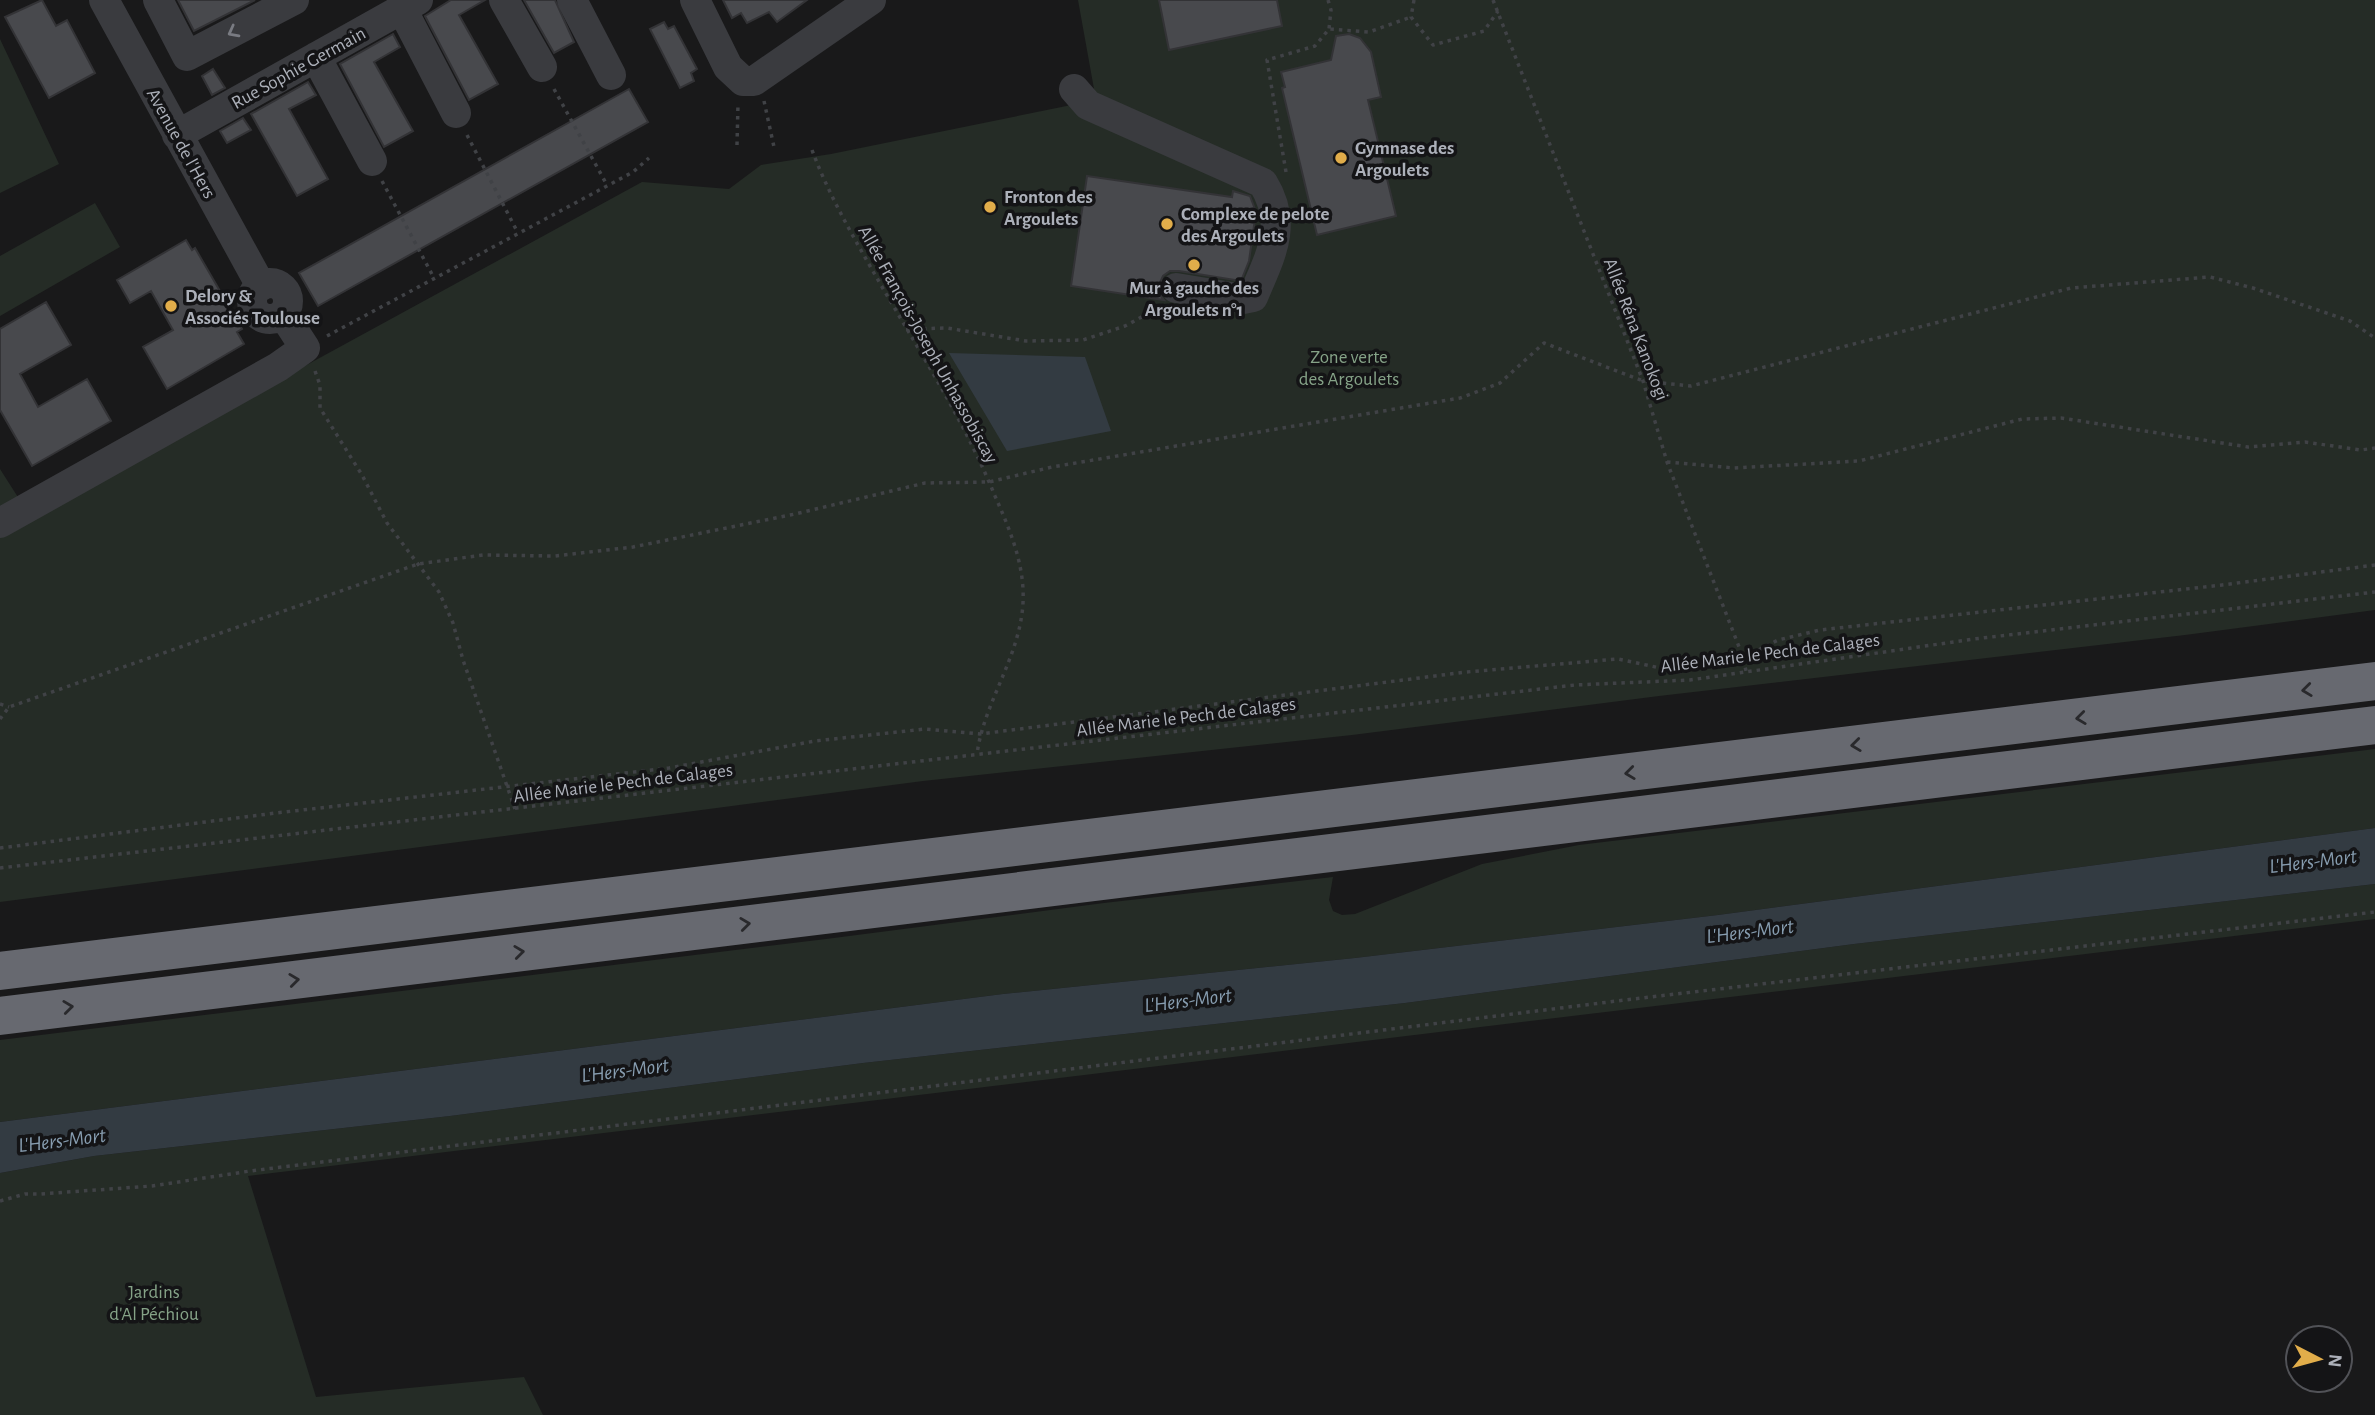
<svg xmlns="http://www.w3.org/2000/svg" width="2375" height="1415" font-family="'Alegreya Sans',sans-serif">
	<rect width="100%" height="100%" fill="#19191a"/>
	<path fill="#252c26" d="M1078,0H2375V610L2185,635L1659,696L1352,735L923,781L0,902V469L30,516L642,182L729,189L761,165L831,154L1096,100Z
		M0,39L59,164L0,193Z
		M95,203L120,247L0,316V256Z
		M2375,749V828L1718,915L1355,958L1003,994L0,1122V1040L826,939L1104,903L1333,877L1329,900L1333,911L1342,915L1355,914L1482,864L1579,845Z
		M2375,884V919L248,1176L316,1397L524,1377L543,1415H0V1173L94,1156L450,1116L863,1063L1405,1003L1854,944Z"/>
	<path fill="#333b42" d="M949,353L1085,357L1111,431L1007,451Z
		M2375,828V884L1854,944L1405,1003L863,1063L450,1116L94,1156L0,1173V1122L1003,994L1355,958L1718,915Z"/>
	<path fill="#48494d" stroke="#333336" stroke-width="2" d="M42,0L56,26L67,20L95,73L49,98L5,17Z
		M178,0H255L194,31Z
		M451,0H485L459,15L498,84L469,100L425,16Z
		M524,0H555L574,42L554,53Z
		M723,0H807L777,22L769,12L747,23L741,13L732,18Z
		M1159,0H1277L1282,26L1169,50Z
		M664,22L668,29L674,26L697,69L691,73L694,81L680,88L650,29Z
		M393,34L400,47L374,62L413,131L384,147L340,64Z
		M1349,34L1360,38L1371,52L1381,97L1368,100L1396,216L1317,235L1282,88L1285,87L1281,72L1331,60L1336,36Z
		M213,69L225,88L212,95L202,76Z
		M308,82L316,95L289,109L328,179L297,196L251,114Z
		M629,89L648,122L318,306L299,273Z
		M243,118L251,130L227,143L220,131Z
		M1087,176L1232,197L1233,191L1250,196L1256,212L1249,261L1241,281L1179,271H1170L1163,276L1159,285V294L1164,300L1071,286Z
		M186,240L192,250L195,248L242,329L237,332L244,344L167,389L143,347L173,330L151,291L130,303L117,280Z
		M46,302L71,345L20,374L38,407L87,379L111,421L32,466L0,410V329Z"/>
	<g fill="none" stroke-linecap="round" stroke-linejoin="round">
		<path stroke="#404246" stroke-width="3.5" stroke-dasharray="3.5 5" stroke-linecap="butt" d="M1328,0L1331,10L1329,29
			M1414,0L1411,17L1433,45L1484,31L1498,11
			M1493,0L1643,381L1667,462L1743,657L1746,671
			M554,89L607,185
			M764,101L774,147
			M467,135L518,233
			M737,145L738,104
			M812,150C828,193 851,233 874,273C916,346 963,418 995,496C1010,530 1025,565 1023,603C1020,657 984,702 977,754
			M1286,172L1267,60L1315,46L1329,29L1369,32L1411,17
			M382,181L434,278
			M906,329L947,328L1026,341L1083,340L1125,326L1162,306
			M327,336L633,172L649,158
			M315,371L320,385V408L362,475L387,523L439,592L453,623L463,660L515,809
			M1667,462L1734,468L1859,461L2022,419L2061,418L2248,447L2305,442L2361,450L2375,448
			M0,704L9,707
			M0,719L9,707L418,564L483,555L555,556L633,547L795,514L925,483L989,482L1052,467L1460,398L1500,383L1544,343L1643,381L1691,386L2071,288L2210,277L2253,288L2350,321L2375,338
			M0,848L276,813L669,768L815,741L925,729L980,734L1466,672L1618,659L1679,672L1731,664L1778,640L1820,630L2222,585L2375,565
			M0,868L1575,685L1690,680L1974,639L2375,592
			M0,1201L25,1194H40L152,1186L250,1171L1625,1000L2375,912"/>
		<path stroke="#3a3b3f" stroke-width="30" d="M104,0L261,286
			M158,0L187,56L294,0
			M504,0L542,67
			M572,0L611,75
			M695,0L728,67L743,81H754L871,0
			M402,9L456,113
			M316,57L372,161
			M1074,89L1088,105L1263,183C1289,225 1270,256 1253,297L1243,299L1176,288
			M177,135L418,0
			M252 301a18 18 0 1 1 36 0a18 18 0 1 1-36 0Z
			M0,523L278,367L305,348L283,314"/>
		<path stroke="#676970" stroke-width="38" d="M0,971L2375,681
			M0,1016L2375,725"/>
	</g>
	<defs><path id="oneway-chevron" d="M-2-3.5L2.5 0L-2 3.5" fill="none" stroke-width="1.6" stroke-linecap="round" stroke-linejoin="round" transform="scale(1.75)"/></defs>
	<use stroke="#797b82" href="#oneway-chevron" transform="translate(233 32) rotate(152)"/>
	<g stroke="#29292c">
		<use href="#oneway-chevron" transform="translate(2307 690) rotate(173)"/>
		<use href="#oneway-chevron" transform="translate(2081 718) rotate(173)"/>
		<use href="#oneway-chevron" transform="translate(1856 745) rotate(173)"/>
		<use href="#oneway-chevron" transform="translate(1630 773) rotate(173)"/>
		<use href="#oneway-chevron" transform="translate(745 924) rotate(-7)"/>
		<use href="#oneway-chevron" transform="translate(519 952) rotate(-7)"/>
		<use href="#oneway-chevron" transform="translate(294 980) rotate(-7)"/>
		<use href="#oneway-chevron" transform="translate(68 1007) rotate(-7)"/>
	</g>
	<g fill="#e1ad4a" stroke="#141416" stroke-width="2.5">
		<circle cx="1341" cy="158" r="7"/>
		<circle cx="990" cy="207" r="7"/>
		<circle cx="1167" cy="224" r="7"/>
		<circle cx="1194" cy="265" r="7"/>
		<circle cx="171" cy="306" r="7"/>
	</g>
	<g text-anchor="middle" stroke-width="7" stroke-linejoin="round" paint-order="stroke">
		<g font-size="19" fill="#acb0b9" stroke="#141416">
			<text transform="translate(298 67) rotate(-29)" y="7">Rue Sophie Germain</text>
			<text transform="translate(182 143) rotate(61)" y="7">Avenue de l'Hers</text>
			<text transform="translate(1637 329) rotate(69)" y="7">Allée Réna Kanokogi</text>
			<text transform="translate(929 344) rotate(61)" y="7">Allée François-Joseph Unhassobiscay</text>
			<text transform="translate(1770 652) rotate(-7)" y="7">Allée Marie le Pech de Calages</text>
			<text transform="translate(1186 716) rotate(-7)" y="7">Allée Marie le Pech de Calages</text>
			<text transform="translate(623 782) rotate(-7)" y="7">Allée Marie le Pech de Calages</text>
		</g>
		<g font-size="19" font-weight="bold" fill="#acb0b9" stroke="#141416" text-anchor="start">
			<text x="1355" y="154">Gymnase des<tspan x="1355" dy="22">Argoulets</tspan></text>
			<text x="1004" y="203">Fronton des<tspan x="1004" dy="22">Argoulets</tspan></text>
			<text x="1181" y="220">Complexe de pelote<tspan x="1181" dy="22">des Argoulets</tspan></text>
			<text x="1194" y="294" text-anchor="middle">Mur à gauche des<tspan x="1194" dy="22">Argoulets n°1</tspan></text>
			<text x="185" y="302">Delory &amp;<tspan x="185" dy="22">Associés Toulouse</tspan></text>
		</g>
		<g font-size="19" fill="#85a287" stroke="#141416">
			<text x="1349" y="363">Zone verte<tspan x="1349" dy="22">des Argoulets</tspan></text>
			<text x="154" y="1298">Jardins<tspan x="154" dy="22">d'Al Péchiou</tspan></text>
		</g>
		<g font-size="21" font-style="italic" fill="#879db0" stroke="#141416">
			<text transform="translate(2313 861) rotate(-7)" y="7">L'Hers-Mort</text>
			<text transform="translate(1750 931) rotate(-7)" y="7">L'Hers-Mort</text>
			<text transform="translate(1188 1000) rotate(-7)" y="7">L'Hers-Mort</text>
			<text transform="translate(625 1070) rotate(-7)" y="7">L'Hers-Mort</text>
			<text transform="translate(62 1140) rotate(-7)" y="7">L'Hers-Mort</text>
		</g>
	</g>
	<g transform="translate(2319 1359) rotate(96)"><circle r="33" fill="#141416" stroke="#515257" stroke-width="2"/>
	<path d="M0-5L12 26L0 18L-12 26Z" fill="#e1ad4a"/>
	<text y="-10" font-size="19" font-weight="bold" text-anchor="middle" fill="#acb0b9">N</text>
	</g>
</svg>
